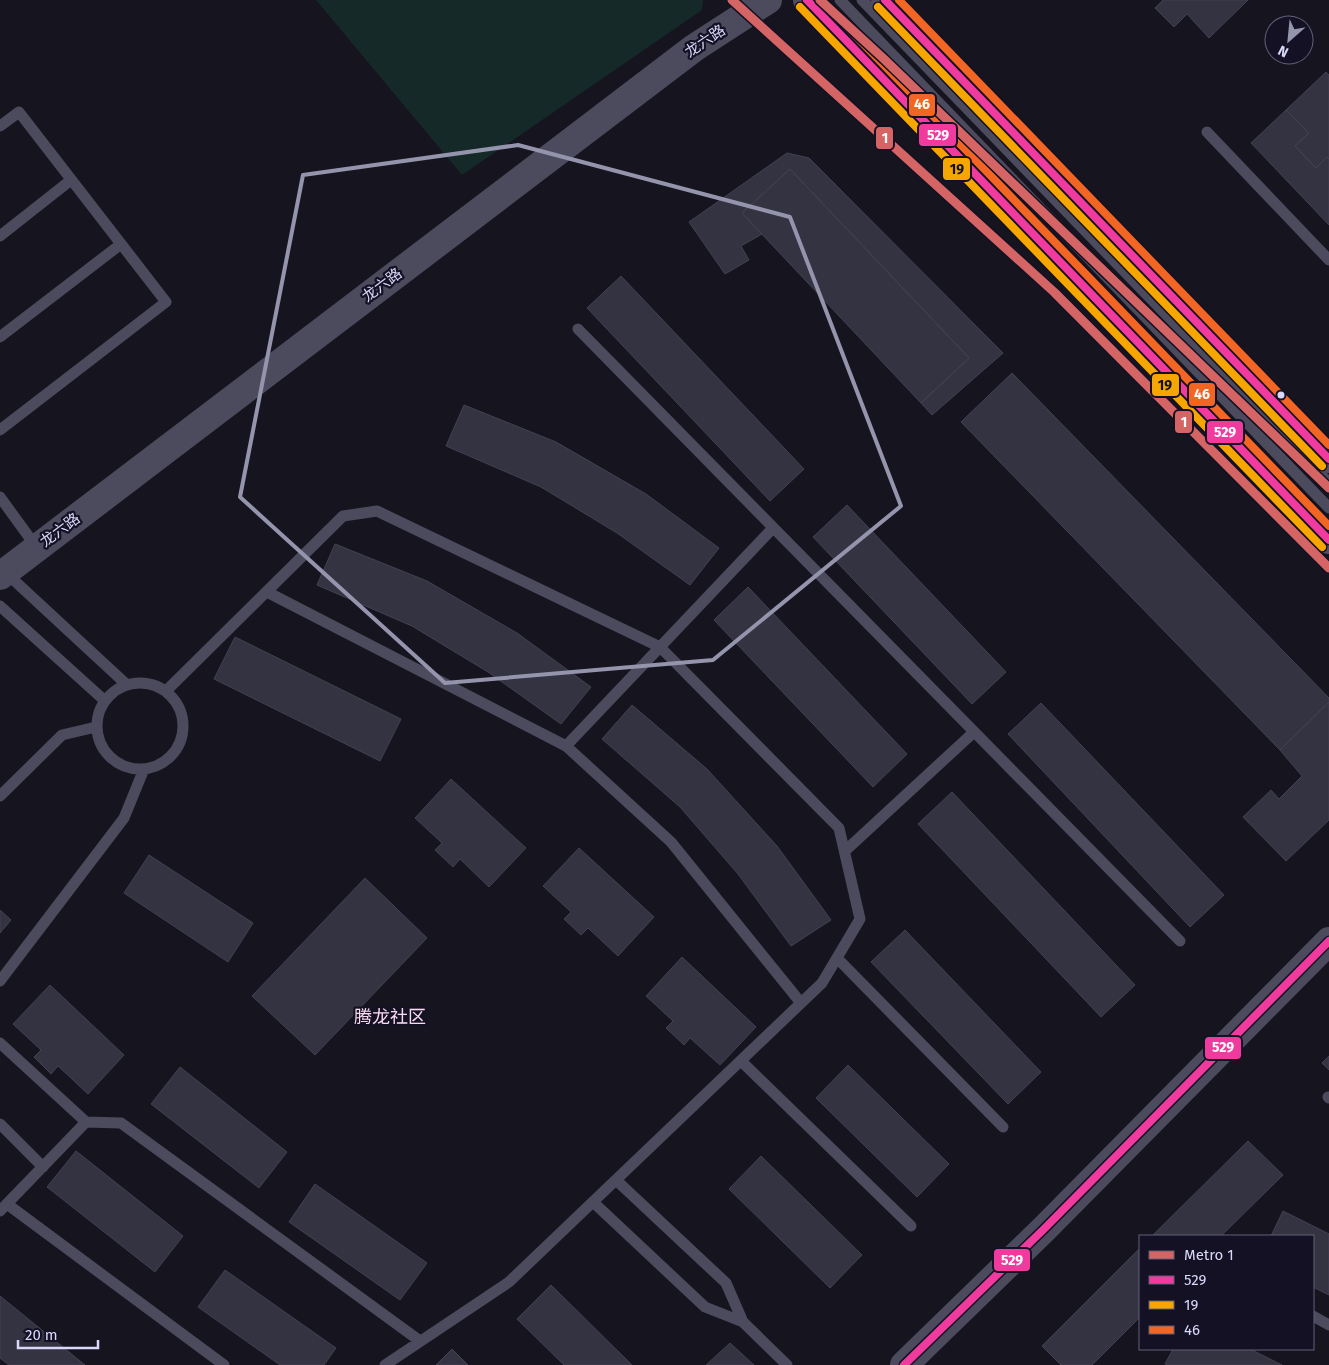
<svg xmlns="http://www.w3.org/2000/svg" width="1329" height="1365" font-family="'Fira Sans','Noto Sans SC',sans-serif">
	<rect width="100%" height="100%" fill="#16151f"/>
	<path fill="#152929" d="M316,0H703L702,10L462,175Z"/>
	<path fill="#343341" stroke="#434152" d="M1163,0H1248L1209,38L1187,14L1174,27L1155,8Z
		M1326,72L1329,75V159L1327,157L1316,168L1295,146L1309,133L1286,110Z
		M1286,110L1309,133L1295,146L1316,168L1327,157L1329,159V225L1251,143Z
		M787,153L809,158L1003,353L932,415L921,403L969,358L790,169L742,213L762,234L741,246L749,260L725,274L689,222Z
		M790,169L969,358L921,403L742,213Z
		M621,276L804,469L770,501L587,308Z
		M1012,373L1329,698V702L1280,750L961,422Z
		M464,405L556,442L646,494L719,548L690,585L617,533L541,487L446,446Z
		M847,505L1006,672L972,704L813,537Z
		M335,544L427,581L517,633L591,687L561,724L488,672L412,626L317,585Z
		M748,587L907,754L873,787L714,620Z
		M235,637L401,719L380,761L214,679Z
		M1329,702V820L1286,861L1243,817L1271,790L1279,799L1302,776L1280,750Z
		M1041,703L1224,895L1190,927L1008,734Z
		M632,705L707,769L777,846L831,920L791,946L738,874L680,807L602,739Z
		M451,779L526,848L489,887L460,859L453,867L435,850L442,843L415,818Z
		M952,792L1135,985L1101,1017L918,824Z
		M579,848L654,917L618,956L588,928L581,935L564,919L571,912L543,886Z
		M149,855L253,923L228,962L124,893Z
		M365,878L427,938L315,1055L252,996Z
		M0,910L11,920L0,933Z
		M905,930L1041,1072L1008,1104L871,962Z
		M682,957L756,1027L720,1065L690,1038L684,1045L666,1028L673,1021L646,996Z
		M50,985L124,1055L88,1094L58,1066L51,1074L34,1057L41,1050L13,1024Z
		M1329,1056V1070L1322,1063Z
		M848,1065L949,1164L917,1197L816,1098Z
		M180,1067L287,1152L259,1188L151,1104Z
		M1248,1141L1283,1175L1221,1236H1152Z
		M76,1151L183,1236L155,1272L47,1187Z
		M761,1156L862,1255L830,1288L729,1189Z
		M315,1184L427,1263L400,1300L289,1222Z
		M1283,1211L1329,1234V1295L1313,1287V1236H1271Z
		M1140,1248V1317L1092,1365H1061L1042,1346Z
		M225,1270L336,1348L324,1365H280L198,1307Z
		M551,1285L632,1365H564L517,1319Z
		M0,1296L85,1365H9L0,1358Z
		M730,1343L754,1365H706Z
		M452,1349L468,1365H436Z
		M1173,1349H1250L1282,1365H1167L1165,1364Z"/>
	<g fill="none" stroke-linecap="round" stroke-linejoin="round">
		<path stroke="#4c4b5e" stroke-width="11" d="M840,0L1329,508
			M862,0L1329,483
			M0,126L19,112L166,302L0,430
			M1207,132L1329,260
			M0,236L71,180
			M578,329L1180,941
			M0,337L121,244
			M0,497L37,548
			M5,572L126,684
			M267,592L566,746L671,842L801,1003
			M0,606L104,700
			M97 726a43 43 0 1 1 86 0a43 43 0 1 1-86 0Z
			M166,691L343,516L377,511L660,647L839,828L860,919L822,983L509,1282L385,1365
			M566,746L773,528
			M0,796L62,735L96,727
			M845,851L974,732
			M837,958L1003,1127
			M0,981L124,818L144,769
			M0,1043L86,1122
			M741,1061L911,1226
			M1328,1097L1329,1098
			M0,1124L43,1167
			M616,1180L726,1283L743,1322L787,1365
			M593,1202L705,1307L743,1322
			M7,1204L224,1365
			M0,1211L86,1122L121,1123L420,1341
			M1313,1316L1329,1325"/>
		<path stroke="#4c4b5e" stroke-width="28" d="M0,576L694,48L768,0
			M904,1365L1044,1229L1329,941"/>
		<path stroke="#524c62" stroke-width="28" d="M807,0L1329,540
			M885,0L1329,459"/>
		<g stroke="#131123" stroke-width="11">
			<path id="bus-1" d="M807,0L1329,540
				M885,0L1329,459
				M904,1365L1044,1229L1329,941"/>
		</g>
		<g stroke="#131123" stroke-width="11">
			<path id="bus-2" d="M800,7L1322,547
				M878,7L1322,466"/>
		</g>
		<g stroke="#131123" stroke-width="11">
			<path id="bus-3" d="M821,0L1329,526
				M899,0L1329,445"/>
		</g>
		<use href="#bus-1" stroke="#f13a9d" stroke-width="8"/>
		<use href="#bus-2" stroke="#f7a600" stroke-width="8"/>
		<use href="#bus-3" stroke="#f26522" stroke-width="8"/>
		<g stroke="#131123" stroke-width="12">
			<path id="metro-1" d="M732,0L1054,292L1329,568
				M820,0L884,59L1329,488"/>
		</g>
		<use href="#metro-1" stroke="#d56565" stroke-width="9"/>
	</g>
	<path fill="none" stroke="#9594ad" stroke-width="4" stroke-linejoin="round" d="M518,145L790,217L901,506L713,660L445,683L240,497L303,175Z"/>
	<circle fill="#dad8fa" stroke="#131123" stroke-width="2" cx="1281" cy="395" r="4.5"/>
	<g text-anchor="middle" stroke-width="4.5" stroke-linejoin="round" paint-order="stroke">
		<g font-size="15" fill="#dad8fa" stroke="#131123">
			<text transform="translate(705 41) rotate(-34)" y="5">龙六路</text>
			<text transform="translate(382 285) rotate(-37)" y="5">龙六路</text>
			<text transform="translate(60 530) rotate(-37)" y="5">龙六路</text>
		</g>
		<g font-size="18" fill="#fadaf0" stroke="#131123">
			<text x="390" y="1023">腾龙社区</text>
		</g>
	</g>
	<g stroke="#131123" stroke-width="2">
		<rect x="908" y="93" width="28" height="24" rx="5" fill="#f26522"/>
		<rect x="918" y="123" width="39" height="24" rx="5" fill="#f13a9d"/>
		<rect x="875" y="126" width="19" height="24" rx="5" fill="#d56565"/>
		<rect x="942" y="157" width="29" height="24" rx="5" fill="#f7a600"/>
		<rect x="1151" y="373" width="29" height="24" rx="5" fill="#f7a600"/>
		<rect x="1188" y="382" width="28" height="25" rx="5" fill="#f26522"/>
		<rect x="1174" y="410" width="19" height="24" rx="5" fill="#d56565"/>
		<rect x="1206" y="420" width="38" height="24" rx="5" fill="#f13a9d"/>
		<rect x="1204" y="1036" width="38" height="24" rx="5" fill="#f13a9d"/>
		<rect x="993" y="1248" width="38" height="24" rx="5" fill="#f13a9d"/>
	</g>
	<g font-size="14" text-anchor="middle" font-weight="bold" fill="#fff">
		<text x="922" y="109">46</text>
		<text x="938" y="140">529</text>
		<text x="885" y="143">1</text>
		<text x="1202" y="399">46</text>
		<text x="1184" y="427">1</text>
		<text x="1225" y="437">529</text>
		<text x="1223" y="1052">529</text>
		<text x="1012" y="1265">529</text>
	</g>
	<g font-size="14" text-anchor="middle" font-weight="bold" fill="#111">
		<text x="957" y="174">19</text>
		<text x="1165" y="390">19</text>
	</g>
	<rect x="1139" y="1235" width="175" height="115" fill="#131123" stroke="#636179"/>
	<rect x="1149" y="1251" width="25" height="8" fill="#d56565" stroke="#636179"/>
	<text x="1184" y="1260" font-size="15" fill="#dad8fa">Metro 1</text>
	<rect x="1149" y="1276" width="25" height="8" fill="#f13a9d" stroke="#636179"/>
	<text x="1184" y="1285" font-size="15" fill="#dad8fa">529</text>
	<rect x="1149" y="1301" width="25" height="8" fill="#f7a600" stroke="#636179"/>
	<text x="1184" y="1310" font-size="15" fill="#dad8fa">19</text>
	<rect x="1149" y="1326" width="25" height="8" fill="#f26522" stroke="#636179"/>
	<text x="1184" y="1335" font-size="15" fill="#dad8fa">46</text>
	<g transform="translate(1289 40) rotate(207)"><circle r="24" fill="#131123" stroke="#636179"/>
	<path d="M0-4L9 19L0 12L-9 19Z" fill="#9594ad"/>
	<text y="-8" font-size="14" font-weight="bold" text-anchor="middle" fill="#dad8fa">N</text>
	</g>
	<path d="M18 1340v8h80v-8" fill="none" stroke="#dad8fa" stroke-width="2.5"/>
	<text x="25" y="1340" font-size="15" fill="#dad8fa" stroke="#131123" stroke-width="4" paint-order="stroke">20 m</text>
</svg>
